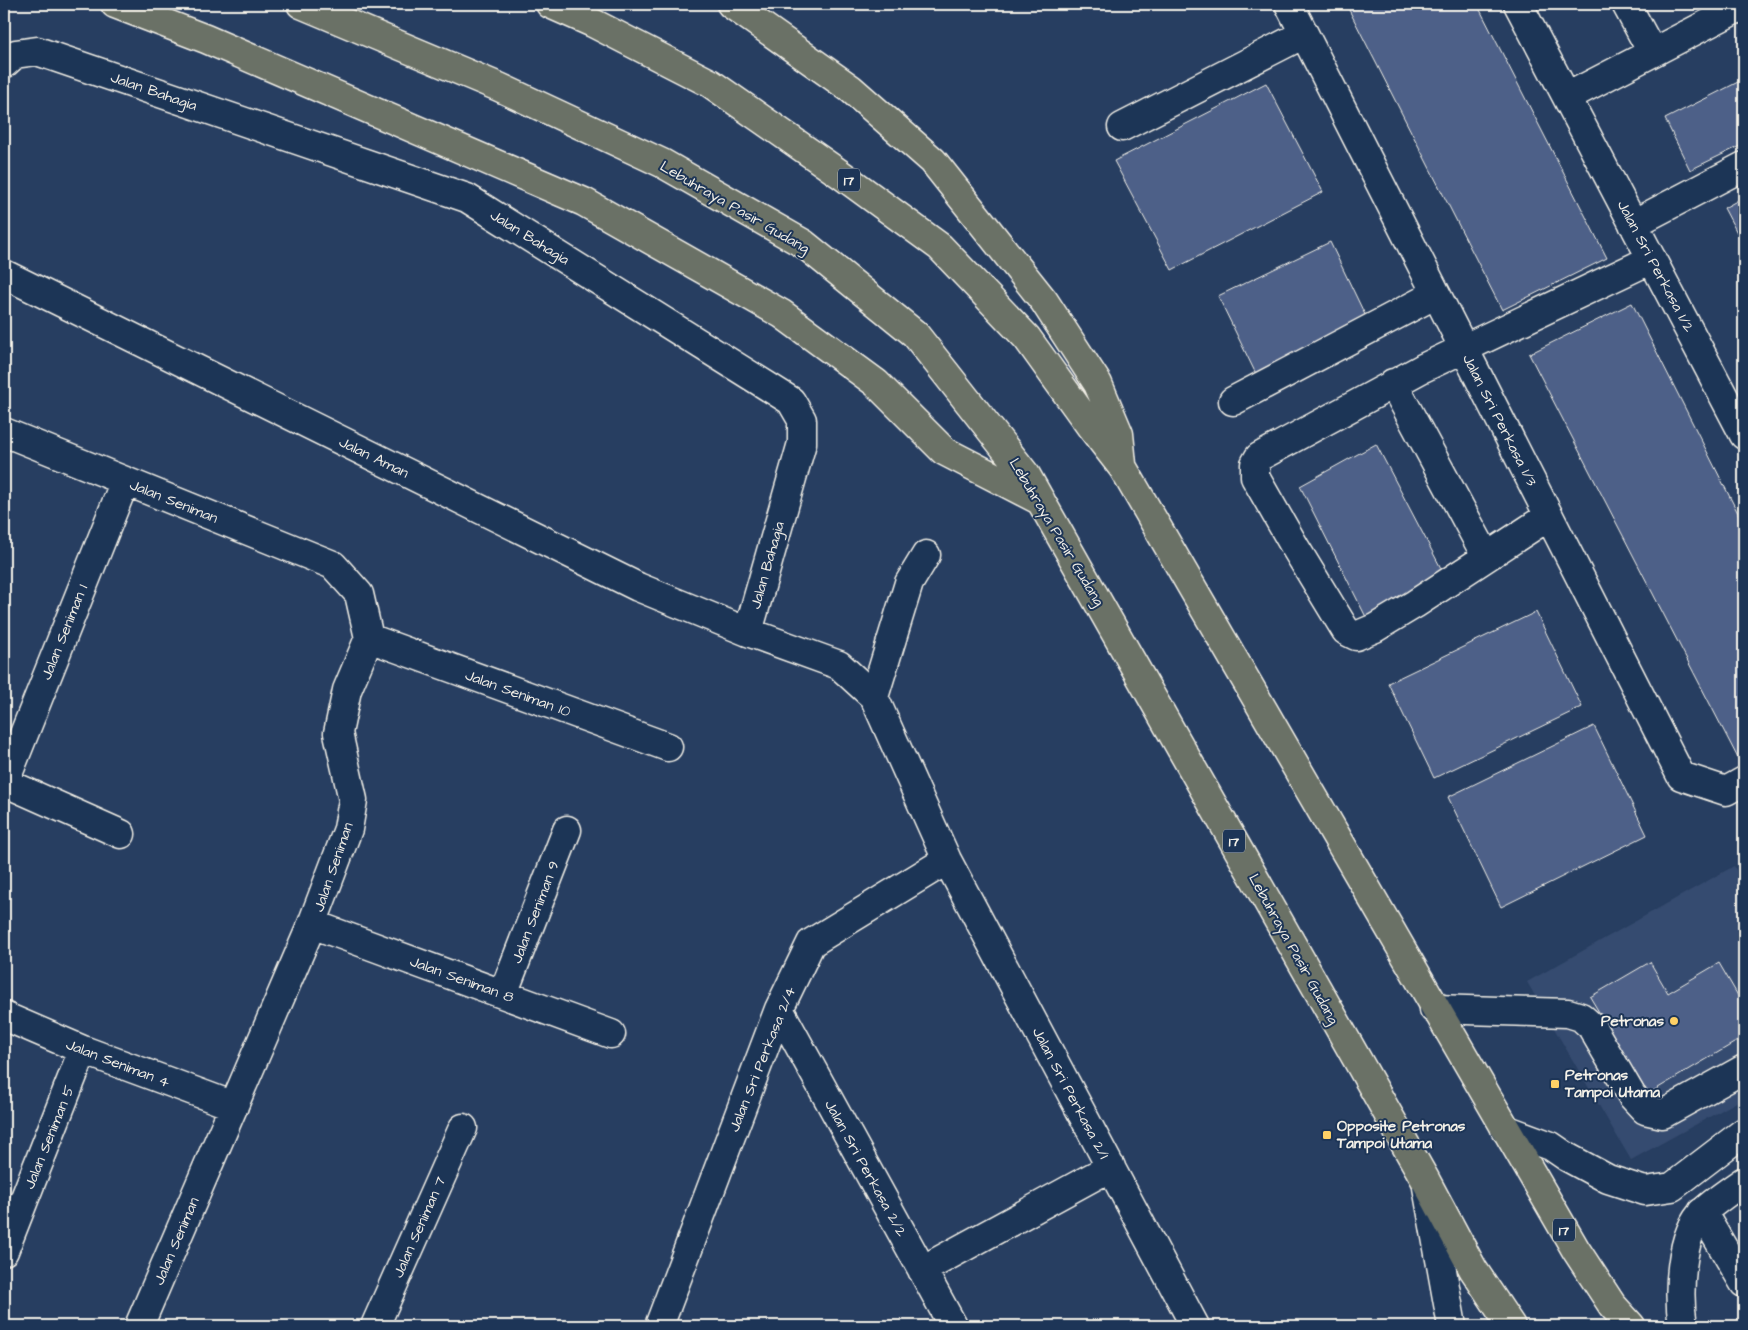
<svg xmlns="http://www.w3.org/2000/svg" width="1748" height="1330" font-family="'Architects Daughter',sans-serif">
	<rect width="100%" height="100%" fill="#273e61"/>
	<filter id="ink" filterUnits="userSpaceOnUse"><feTurbulence type="fractalNoise" baseFrequency=".02" numOctaves="2"/><feDisplacementMap in="SourceGraphic" scale="10" xChannelSelector="R" yChannelSelector="G"/><feConvolveMatrix kernelMatrix="1 2 1 2 8 2 1 2 1" color-interpolation-filters="sRGB"/></filter>
	<g filter="url(#ink)">
		<path fill="#364b6f" d="M1734,866L1744,885V1098L1631,1160L1527,982Z"/>
		<path fill="#4d6188" stroke="#f4f1e8" d="M1346,4H1477L1607,258L1502,310Z
			M1744,79V144L1690,170L1665,119Z
			M1266,83L1323,192L1172,270L1114,161Z
			M1744,197V246L1724,208Z
			M1330,242L1368,321L1256,374L1218,296Z
			M1632,303L1744,525V762L1741,764L1529,354Z
			M1376,444L1443,572L1368,621L1300,486Z
			M1536,612L1582,707L1434,778L1388,683Z
			M1594,726L1647,835L1501,907L1448,797Z
			M1650,962L1668,993L1719,963L1744,1006V1037L1648,1094L1590,997Z"/>
		<g fill="none" stroke-linecap="round" stroke-linejoin="round">
			<g stroke="#f4f1e8" stroke-width="31">
				<path id="minor" d="M1289,4L1681,776L1726,791L1744,781
					M1518,4L1744,435
					M1626,4L1652,52
					M4,64L15,54L37,51L467,198L791,401L802,420V443L748,632
					M1567,97L1744,5
					M1122,127L1304,34
					M1633,224L1744,166
					M4,274L638,587L748,632L839,665L874,697L947,860L1195,1326
					M1393,383L1486,556
					M1233,401L1436,294
					M4,432L333,565L359,594L369,638L347,690L338,733L353,800L348,829L312,924L139,1326
					M1549,516L1415,604L1375,628L1356,636L1346,631L1295,547L1255,477V464L1259,457L1423,368L1652,259
					M369,638L668,747
					M874,697L909,583L926,555
					M4,782L121,834
					M4,784L125,481
					M312,924L611,1034
					M503,994L567,830
					M779,1009L953,1326
					M1434,1009L1568,1013L1581,1017L1591,1026L1632,1096L1645,1110L1663,1114L1744,1069
					M4,1016L83,1050L234,1106
					M1505,1129L1551,1146L1567,1157L1608,1179L1645,1191L1672,1187L1744,1132
					M1427,1187L1452,1326
					M1702,1212L1744,1283
					M4,1251L83,1050
					M922,1270L1111,1167
					M375,1326L463,1128
					M659,1326L779,1009L811,943L947,860
					M1683,1326C1678,1295 1679,1234 1704,1211C1716,1200 1731,1190 1744,1181"/>
			</g>
			<g stroke="#f4f1e8" stroke-width="31">
				<path id="highway" d="M115,4L206,39L584,202L782,314L876,383L944,451L1041,501
					M301,4L499,87L662,163L804,244L915,334L1026,475L1426,1181L1473,1269L1511,1326
					M550,4L593,23L710,83L843,176L940,247L1027,338L1091,427L1123,468L1576,1250L1612,1305L1631,1326
					M731,4L851,89L933,161L1044,301L1098,384L1119,434L1122,464"/>
			</g>
			<use href="#minor" stroke="#1d3557" stroke-width="28"/>
			<use href="#highway" stroke="#6a7166" stroke-width="28"/>
		</g>
	</g>
	<g fill="#ffd166" stroke="#1d3557" stroke-width="2">
		<circle cx="1674" cy="1021" r="5"/>
		<rect x="1550" y="1079" width="10" height="10" rx="2.5"/>
		<rect x="1322" y="1130" width="10" height="10" rx="2.5"/>
	</g>
	<g text-anchor="middle" stroke-width="4" stroke-linejoin="round" paint-order="stroke">
		<g fill="#1d3557" stroke="#b4b9bc" stroke-width="1">
			<rect x="838" y="168.5" width="22" height="23" rx="4"/>
			<rect x="1223" y="829.5" width="22" height="23" rx="4"/>
			<rect x="1553" y="1218.5" width="22" height="23" rx="4"/>
		</g>
		<g font-size="14" font-weight="bold" fill="#f4f1e8">
			<text x="849" y="185">17</text>
			<text x="1234" y="846">17</text>
			<text x="1564" y="1235">17</text>
		</g>
		<g font-size="15" fill="#f4f1e8" stroke="#1d3557">
			<text transform="translate(154 91) rotate(19)" y="5">Jalan Bahagia</text>
			<text transform="translate(735 207) rotate(30)" y="5">Lebuhraya Pasir Gudang</text>
			<text transform="translate(530 237) rotate(32)" y="5">Jalan Bahagia</text>
			<text transform="translate(1656 266) rotate(62)" y="5">Jalan Sri Perkasa 1/2</text>
			<text transform="translate(1500 420) rotate(63)" y="5">Jalan Sri Perkasa 1/3</text>
			<text transform="translate(374 457) rotate(26)" y="5">Jalan Aman</text>
			<text transform="translate(174 501) rotate(22)" y="5">Jalan Seniman</text>
			<text transform="translate(1057 532) rotate(59)" y="5">Lebuhraya Pasir Gudang</text>
			<text transform="translate(767 565) rotate(-74)" y="5">Jalan Bahagia</text>
			<text transform="translate(64 632) rotate(-68)" y="5">Jalan Seniman 1</text>
			<text transform="translate(518 693) rotate(20)" y="5">Jalan Seniman 10</text>
			<text transform="translate(333 867) rotate(-71)" y="5">Jalan Seniman</text>
			<text transform="translate(535 912) rotate(-69)" y="5">Jalan Seniman 9</text>
			<text transform="translate(1294 949) rotate(61)" y="5">Lebuhraya Pasir Gudang</text>
			<text transform="translate(462 979) rotate(20)" y="5">Jalan Seniman 8</text>
			<text transform="translate(762 1059) rotate(-68)" y="5">Jalan Sri Perkasa 2/4</text>
			<text transform="translate(118 1063) rotate(21)" y="5">Jalan Seniman 4</text>
			<text transform="translate(1071 1093) rotate(62)" y="5">Jalan Sri Perkasa 2/1</text>
			<text transform="translate(49 1137) rotate(-68)" y="5">Jalan Seniman 5</text>
			<text transform="translate(866 1168) rotate(61)" y="5">Jalan Sri Perkasa 2/2</text>
			<text transform="translate(419 1227) rotate(-66)" y="5">Jalan Seniman 7</text>
			<text transform="translate(176 1241) rotate(-67)" y="5">Jalan Seniman</text>
		</g>
		<g font-size="15" font-weight="bold" fill="#f4f1e8" stroke="#1d3557" text-anchor="start">
			<text x="1664" y="1026" text-anchor="end">Petronas</text>
			<text x="1565" y="1080">Petronas<tspan x="1565" dy="17">Tampoi Utama</tspan></text>
			<text x="1337" y="1131">Opposite Petronas<tspan x="1337" dy="17">Tampoi Utama</tspan></text>
		</g>
	</g>
	<rect width="1748" height="1330" fill="none" stroke="#1d3557" stroke-width="20"/>
	<rect x="10" y="10" width="1728" height="1310" fill="none" stroke="#f4f1e8" stroke-width="2" filter="url(#ink)"/>
</svg>
